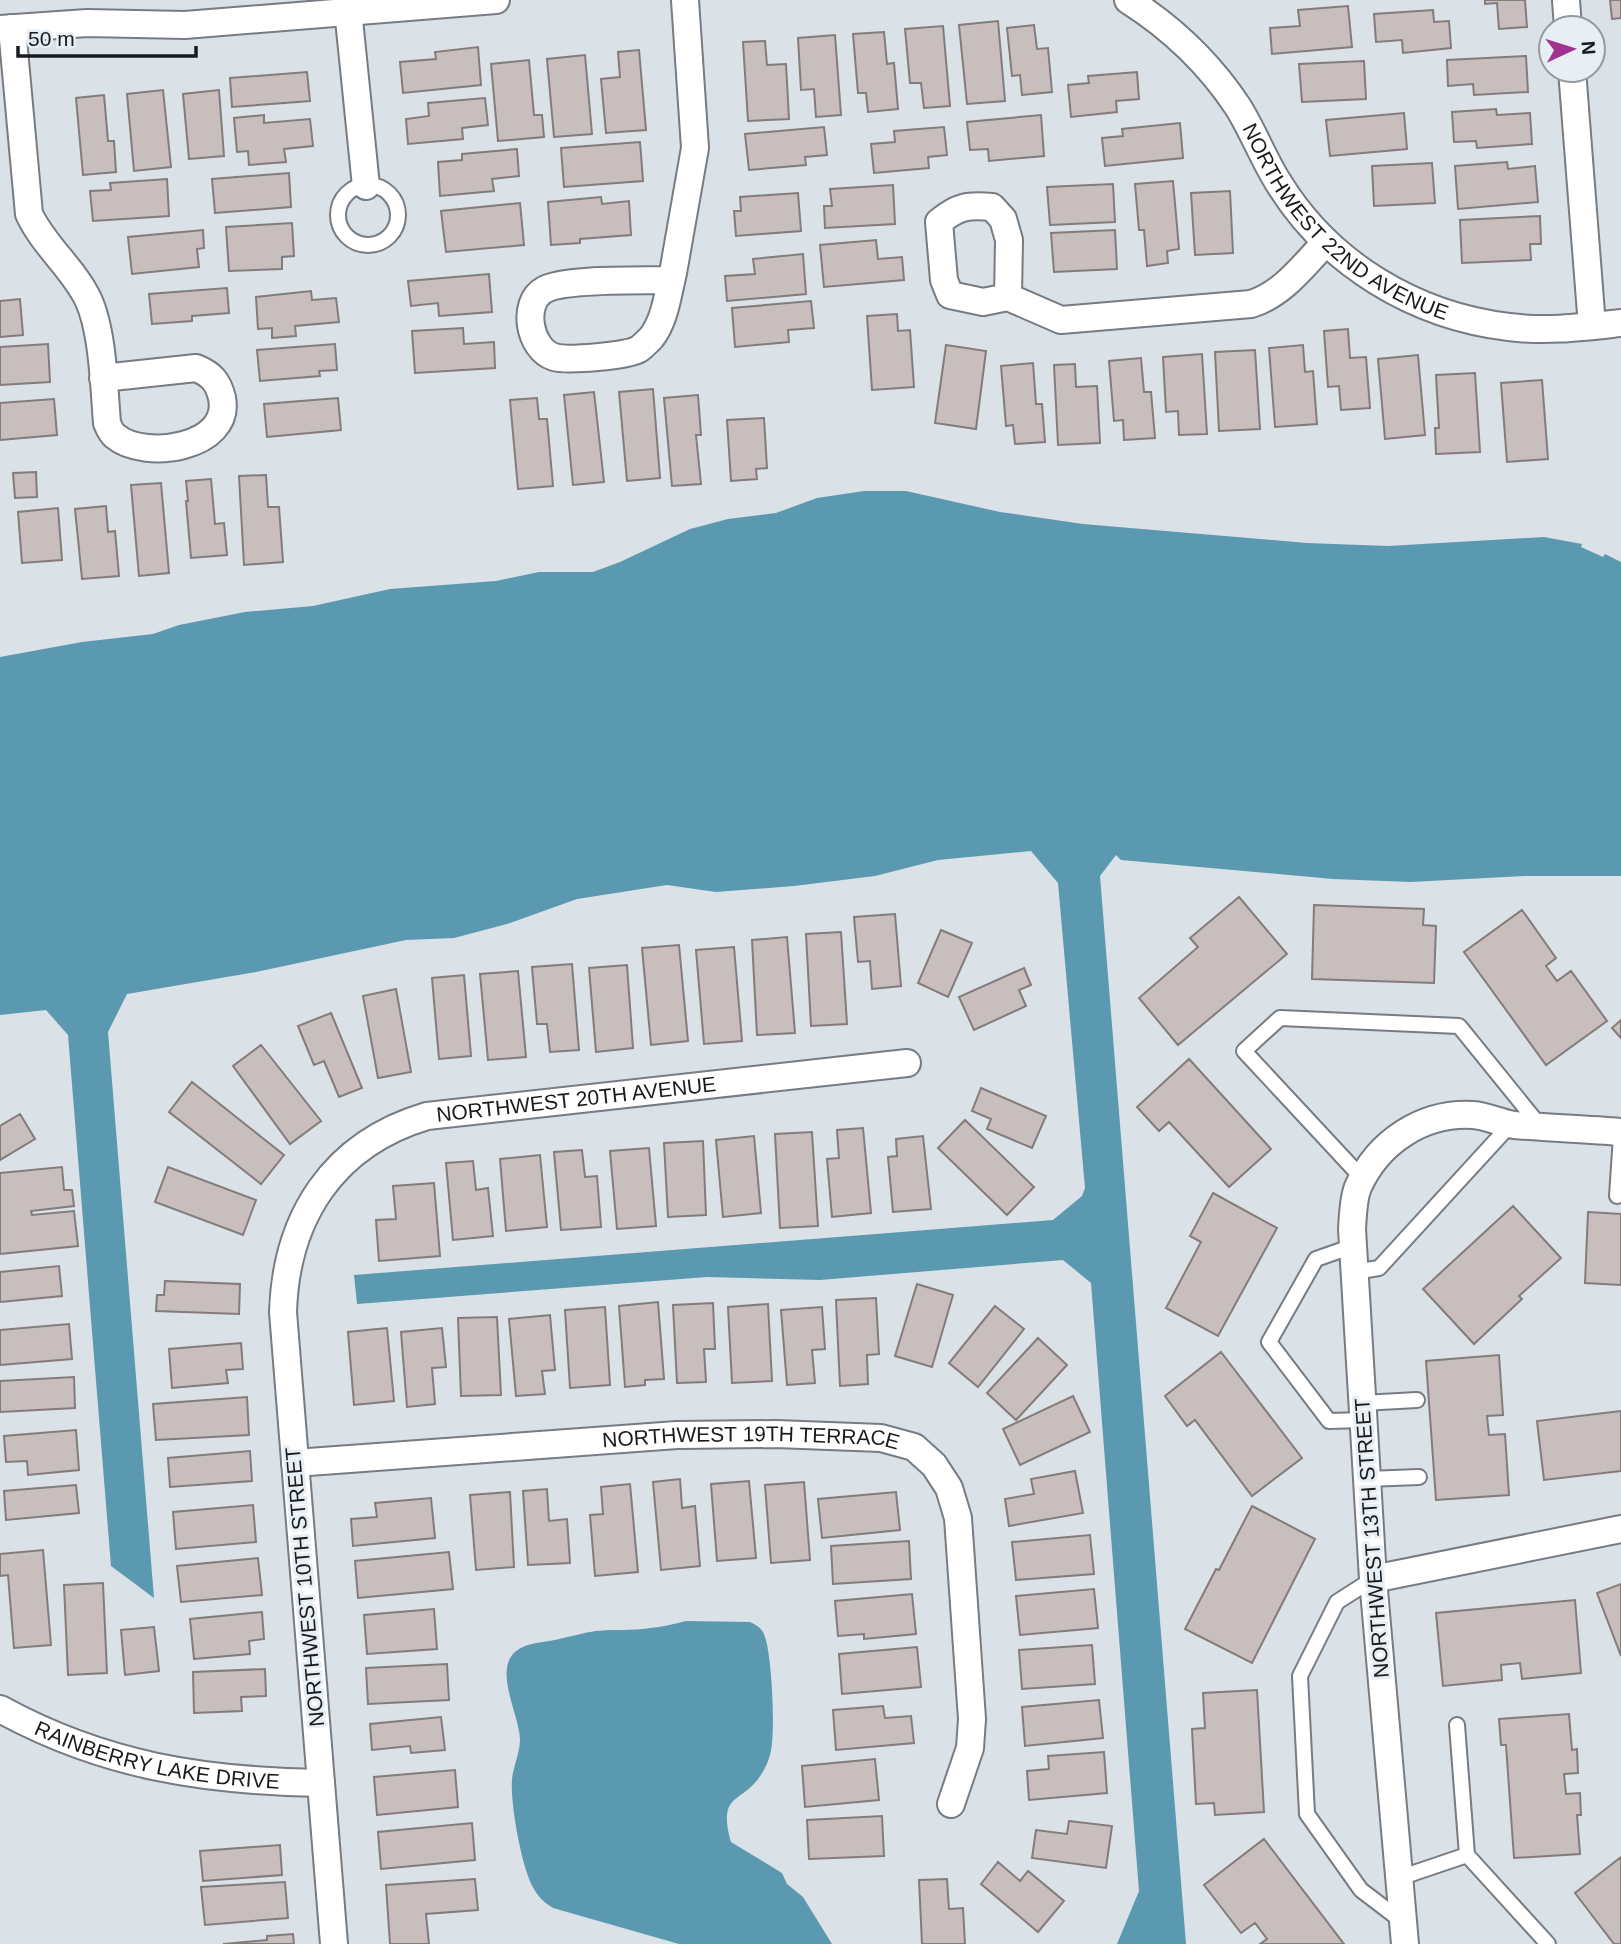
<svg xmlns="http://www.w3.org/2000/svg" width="1621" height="1944" font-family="Helvetica,sans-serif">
	<rect width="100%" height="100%" fill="#dae1e7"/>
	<path fill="#5b99b1" d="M864,491H906L1000,512L1083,524L1307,543L1388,546L1544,537L1582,544L1581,547L1603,557L1605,554L1621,562V876H1524L1411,882L1333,879L1121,860L1116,855L1100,876L1186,1944H1117L1139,1891L1091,1283L1063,1260L820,1280L707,1277L357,1304L354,1275L1053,1220L1082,1196L1085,1188L1058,883L1031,851L938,860L875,876L794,886L716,892L667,885L577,899L507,924L454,938L406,940L256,972L127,994L108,1032L154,1598L111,1566L68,1035L46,1010L0,1015V657L82,642L153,634L179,625L245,612L313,606L390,589L496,581L539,572H593L620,562L690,529L728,519L776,513L817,498Z
		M686,1621L750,1622C758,1626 762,1628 765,1637C772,1657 776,1735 770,1755C766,1769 758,1782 746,1791C741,1795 734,1799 730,1805C724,1814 728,1832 731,1842L782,1873L787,1884L803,1897L832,1944H679L553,1908C545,1903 539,1898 534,1889C522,1870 510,1803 512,1780C513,1766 520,1754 520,1739C519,1713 491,1666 519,1649C529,1643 543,1642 555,1640C569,1637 582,1633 596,1631C614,1629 632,1631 650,1628C662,1627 674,1624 686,1621Z"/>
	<path fill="#c7bebd" stroke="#847b7b" stroke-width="2" d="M1485,0H1525L1527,27L1499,29L1497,3L1485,4Z
		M1610,0H1621V18L1612,19Z
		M1348,6L1352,47L1272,54L1270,28L1300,26L1298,10Z
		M1433,10L1434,22L1449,21L1451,48L1403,53L1402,40L1376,42L1374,14Z
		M998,21L1005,101L967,104L959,25Z
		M1034,25L1037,49L1048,48L1052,92L1022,95L1020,75L1012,76L1007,28Z
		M943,26L950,106L924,108L921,83H910L905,29Z
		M884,32L887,64L894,63L898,109L868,112L866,93H858L853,34Z
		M835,35L841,115L816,117L814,89L801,90L798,38Z
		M765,41L767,65L786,64L789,119L748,121L743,42Z
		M478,47L481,85L403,93L400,62L436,59L435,52Z
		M639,50L646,130L606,133L601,79L620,77L618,52Z
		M585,55L592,134L554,137L547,59Z
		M1526,56L1528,92L1474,95L1473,84L1448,86L1447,60Z
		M529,60L534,115H542L544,137L498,141L491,64Z
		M1364,61L1366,99L1302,102L1299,64Z
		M307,72L310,101L232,107L230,78Z
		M1137,72L1139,99L1116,101L1117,112L1071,117L1068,85L1089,83L1088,76Z
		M163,90L171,167L134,171L127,94Z
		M219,90L224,156L189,159L183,94Z
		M104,95L108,141H114L116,172L83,175L76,98Z
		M485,98L488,125L462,128L463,139L408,144L406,119L429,116L428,103Z
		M1496,109L1497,115L1530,113L1532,144L1477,148L1476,141L1454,142L1452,112Z
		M1404,113L1407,149L1330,156L1326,120Z
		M264,115V123L310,119L313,146L284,149L286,162L249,165L248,151L237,152L234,118Z
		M1041,115L1044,156L989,161L988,149L970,150L967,122Z
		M1180,123L1183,158L1105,166L1102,138L1123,136L1122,129Z
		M824,127L827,155L805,157L806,165L749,170L745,134Z
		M944,127L947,155L928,157L929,168L874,173L871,144L895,142L894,131Z
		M640,142L643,181L564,187L561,148Z
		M517,149L519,176L492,179L494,191L440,196L438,162L462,160V154Z
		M1507,162L1508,169L1535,166L1538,202L1458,209L1455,166Z
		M1432,163L1435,203L1374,206L1372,166Z
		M289,173L291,207L215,213L212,179Z
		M167,179L169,216L93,221L90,191L111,190L110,183Z
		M1173,181L1179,249L1167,251L1168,263L1147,266L1144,230H1139L1135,184Z
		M1113,184L1115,222L1050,225L1047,187Z
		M893,185L895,224L825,228L824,206H832L830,189Z
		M1230,191L1233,253L1195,255L1191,193Z
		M798,193L801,231L736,236L734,211H741L740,197Z
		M601,197L602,204L629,201L631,235L580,239V243L551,245L548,202Z
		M520,203L524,245L446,252L441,211Z
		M1540,216L1541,244H1530L1531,260L1462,263L1460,220Z
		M292,223L294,256L282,257V269L229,271L226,227Z
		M203,230L204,248L197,249L199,267L132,274L128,237Z
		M1115,230L1117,269L1054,272L1051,233Z
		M876,240L878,259L902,257L904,280L824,287L820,245Z
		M803,254L806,294L727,301L725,276L755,274L753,259Z
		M489,274L492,312L439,316L438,303L411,306L408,281Z
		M227,288L229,313L192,316V321L152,324L149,294Z
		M311,291L312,300L336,298L339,322L295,326L296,336L272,338V328L258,329L256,297Z
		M20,299L23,335L0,337V301Z
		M811,301L814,328L788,330L789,342L735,347L732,308Z
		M897,314L898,331L910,330L914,387L872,390L867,316Z
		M463,328L464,344L494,342L495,368L415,373L412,331Z
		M1348,329L1350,358L1366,357L1370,408L1341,410L1339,386L1328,387L1324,331Z
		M48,344L50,382L0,385V347Z
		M335,344L337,370L319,371L320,376L260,381L257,350Z
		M946,345L986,351L976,429L935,423Z
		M1303,345L1305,372L1313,371L1317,424L1275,427L1269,348Z
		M1255,350L1260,429L1219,431L1215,352Z
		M1202,354L1207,434L1179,435L1178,411L1166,412L1163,357Z
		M1418,355L1425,435L1385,439L1378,359Z
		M1141,358L1144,392H1151L1155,438L1124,440L1123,420L1114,421L1109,361Z
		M1033,363L1036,404H1042L1045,442L1015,444L1013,425L1006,426L1001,366Z
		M1075,364L1076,387L1097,386L1100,443L1058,445L1054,365Z
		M1475,373L1480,452L1436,454L1435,428H1439L1436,375Z
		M1542,380L1548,459L1507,462L1501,383Z
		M653,389L660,478L627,481L619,392Z
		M594,392L604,482L573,485L564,395Z
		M698,395L701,435H696L701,484L672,486L664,398Z
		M338,398L341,430L267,437L264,404Z
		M537,398L539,419H547L553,486L518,489L510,400Z
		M54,399L57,435L0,440V403Z
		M764,418L767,468L756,469L757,479L731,481L727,420Z
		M36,472L37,497L15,498L13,473Z
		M266,475L268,507H279L283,562L244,565L239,476Z
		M211,479L215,524L224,523L227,555L191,558L186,501H188L186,481Z
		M161,483L169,573L139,576L131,485Z
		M106,506L108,532L115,531L119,576L82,579L75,509Z
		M58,508L62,560L22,563L18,512Z
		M1239,897L1287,954L1178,1045L1139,998L1198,947L1190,938Z
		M1314,905L1424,909L1423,925L1436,926L1434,983L1312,979Z
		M1522,910L1556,958L1546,966L1557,981L1571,971L1607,1021L1546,1065L1464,952Z
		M895,914L901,986L872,989L870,961L858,962L854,917Z
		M941,930L972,943L948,997L918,983Z
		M841,932L847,1024L811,1026L806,934Z
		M787,937L795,1033L757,1035L752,940Z
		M679,945L688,1041L651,1045L642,948Z
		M734,947L742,1041L704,1044L696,950Z
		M572,964L579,1050L550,1052L547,1024H537L532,967Z
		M627,965L633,1048L596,1052L589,968Z
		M1024,968L1031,985L1019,990L1026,1006L974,1030L959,997Z
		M518,971L526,1057L488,1060L480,974Z
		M464,975L471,1056L439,1059L432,978Z
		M396,989L411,1072L378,1078L363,996Z
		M331,1013L362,1088L339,1097L324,1061L314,1065L298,1026Z
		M1621,1020V1038L1612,1028Z
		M261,1045L321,1121L290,1144L233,1066Z
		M1189,1059L1271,1149L1229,1187L1169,1122L1159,1131L1137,1107Z
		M192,1082L284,1155L261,1184L169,1112Z
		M981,1088L1046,1116L1032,1148L987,1129L991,1119L972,1111Z
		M20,1114L35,1139L0,1160V1126Z
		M965,1120L1034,1187L1007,1215L938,1148Z
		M863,1128L871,1213L832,1217L827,1159L839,1158L837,1130Z
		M812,1132L818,1226L780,1228L775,1134Z
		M754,1136L761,1213L723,1217L716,1140Z
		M923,1136L931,1209L893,1212L888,1157L897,1156L896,1139Z
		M703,1141L706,1215L668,1217L664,1143Z
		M649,1148L656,1226L617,1229L610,1151Z
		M582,1150L585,1177L597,1176L601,1227L561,1230L554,1152Z
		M540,1155L547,1227L506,1231L500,1159Z
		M473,1161L476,1190L488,1188L493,1236L453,1240L446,1163Z
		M62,1167L64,1190H72L74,1206L31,1211L32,1215L74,1211L78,1246L0,1254V1173Z
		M168,1167L256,1200L243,1235L155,1202Z
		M434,1183L440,1256L379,1261L376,1220L396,1219L393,1186Z
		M1213,1193L1277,1228L1218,1336L1166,1308L1201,1242L1190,1236Z
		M1513,1206L1561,1258L1519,1296L1522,1299L1474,1344L1423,1289Z
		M1588,1212L1621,1214V1285L1585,1283Z
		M59,1266L62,1296L0,1302V1272Z
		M165,1281L240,1284L239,1314L156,1311L157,1295H164Z
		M917,1284L953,1295L932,1367L895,1356Z
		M876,1298L879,1354L867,1355L868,1384L840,1386L836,1300Z
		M658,1302L664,1379L645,1380V1385L625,1387L619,1306Z
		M713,1303L715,1349H704L706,1382L677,1383L673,1305Z
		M768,1304L772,1381L732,1383L728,1307Z
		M995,1306L1024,1329L978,1387L949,1363Z
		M605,1307L610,1385L570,1388L565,1310Z
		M822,1307L825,1349L812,1350L815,1383L787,1385L781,1310Z
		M550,1315L555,1370L542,1371L545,1394L516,1396L509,1319Z
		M497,1317L501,1395L461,1396L458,1318Z
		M69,1324L72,1359L0,1365V1330Z
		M387,1328L394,1401L354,1405L348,1332Z
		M442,1328L446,1367L432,1368L435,1404L407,1407L401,1332Z
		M1038,1338L1067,1365L1016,1420L987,1393Z
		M241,1343L243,1369L226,1370L228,1383L172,1388L169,1349Z
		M1221,1352L1302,1458L1252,1496L1195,1420L1187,1426L1165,1396Z
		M1499,1355L1503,1415L1487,1416L1489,1435L1505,1434L1509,1495L1436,1500L1426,1361Z
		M74,1377L75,1408L0,1412V1381Z
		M1073,1396L1090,1432L1020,1465L1003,1429Z
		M247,1397L249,1435L156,1440L153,1404Z
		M1621,1411V1471L1544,1480L1537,1421Z
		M76,1430L79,1470L28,1475L27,1461L6,1462L4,1436Z
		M250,1451L252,1481L170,1487L168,1458Z
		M1075,1471L1083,1513L1009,1526L1005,1499L1034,1494L1031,1479Z
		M680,1479L682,1508L695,1506L700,1566L661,1570L653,1482Z
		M749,1481L756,1558L717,1561L711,1484Z
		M804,1482L810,1560L771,1563L765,1485Z
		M630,1484L638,1572L595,1576L590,1515L603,1514L601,1487Z
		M76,1485L79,1513L6,1520L4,1491Z
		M547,1489L549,1521L567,1519L570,1563L528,1565L523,1491Z
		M510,1492L514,1567L476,1570L470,1495Z
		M896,1492L900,1530L822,1538L818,1499Z
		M431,1498L435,1538L353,1546L351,1519L377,1517L375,1503Z
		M253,1505L256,1542L176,1549L173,1512Z
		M1252,1506L1315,1539L1252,1663L1185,1629L1216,1569L1219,1570Z
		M1090,1535L1094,1574L1016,1580L1012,1542Z
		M909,1541L911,1579L833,1584L831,1546Z
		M43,1550L51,1645L14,1648L8,1575L0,1576V1554Z
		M449,1552L453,1589L358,1598L355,1561Z
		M258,1558L262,1595L181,1602L177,1566Z
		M103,1583L107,1673L68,1675L64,1585Z
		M1621,1584V1656L1597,1593Z
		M1094,1589L1098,1628L1020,1635L1016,1596Z
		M912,1594L916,1634L864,1639V1634L838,1636L835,1601Z
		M1575,1600L1581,1673L1522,1679L1520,1663L1501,1665L1502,1680L1443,1686L1436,1613Z
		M434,1609L437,1649L367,1654L364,1615Z
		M262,1612L264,1639L249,1641L250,1654L194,1659L190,1619Z
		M154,1627L159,1671L125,1675L121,1630Z
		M1092,1645L1095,1684L1022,1689L1019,1650Z
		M917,1647L921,1687L842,1694L839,1654Z
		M447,1664L449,1700L368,1704L366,1668Z
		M265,1669L266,1696L241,1697L242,1711L194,1713L193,1672Z
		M1257,1690L1264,1812L1215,1815L1214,1803L1196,1804L1192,1729L1205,1728L1203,1693Z
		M1099,1700L1103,1738L1025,1746L1022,1707Z
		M883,1706L885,1718L911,1716L914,1743L836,1750L833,1710Z
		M1569,1714L1572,1750L1577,1749L1578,1773L1564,1774L1566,1794L1580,1793L1581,1815H1577L1580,1854L1514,1858L1506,1745H1501L1499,1719Z
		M441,1717L445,1750L411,1753L410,1746L372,1750L370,1724Z
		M1104,1752L1107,1793L1029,1800L1027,1771L1049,1769L1048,1756Z
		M875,1759L879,1800L805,1807L802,1766Z
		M455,1770L458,1807L377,1815L374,1777Z
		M882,1816L884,1856L809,1859L807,1820Z
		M1069,1821L1112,1826L1106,1868L1032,1858L1036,1830L1067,1834Z
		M472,1823L475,1860L381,1869L378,1832Z
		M1264,1839L1344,1944H1260L1267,1939L1255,1923L1241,1933L1204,1885Z
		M280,1845L282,1875L203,1881L200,1851Z
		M1621,1857V1944H1614L1575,1893Z
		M998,1862L1020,1881L1028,1871L1064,1901L1038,1932L981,1884Z
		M475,1879L478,1910L426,1914L429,1944H390L386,1885Z
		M947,1879L949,1909L963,1908L965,1944H922L919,1880Z
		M285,1882L288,1918L205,1925L201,1887Z
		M293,1934L294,1944H223L267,1940V1936Z"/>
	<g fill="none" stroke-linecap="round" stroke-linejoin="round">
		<g stroke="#767c81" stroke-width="18">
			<path id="lane" d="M338 215a30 30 0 1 1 60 0a30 30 0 1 1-60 0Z
				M1363,1179L1244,1051L1280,1018L1459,1026L1540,1126
				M1617,1196L1621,1136
				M1353,1246L1316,1259L1269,1342L1329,1421L1363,1420
				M1354,1272L1379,1268L1511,1124
				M1362,1403L1417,1400
				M1367,1479L1419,1477
				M1373,1579L1337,1602L1300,1676L1307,1814L1361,1890L1403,1922
				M1467,1855L1548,1944
				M1399,1878L1467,1855L1457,1725"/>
		</g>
		<g stroke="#767c81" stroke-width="30">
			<g id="street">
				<path d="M347,0L366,186"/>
				<path id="s1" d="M1128,0C1172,28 1209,63 1238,107C1253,131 1263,158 1278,182C1328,264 1415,316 1509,327C1546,332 1584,327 1621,323"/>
				<path d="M1566,0L1568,28"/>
				<path d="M12,28L29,214C44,246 73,268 88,299C103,331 104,387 107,423C109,428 111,433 115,436C144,461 232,448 222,398C218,381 211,374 196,368L103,378"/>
				<path d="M0,29L87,23L185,25L496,0"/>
				<path d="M1572,70L1592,326"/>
				<path d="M671,280C644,281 564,278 544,290C521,303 529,349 554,357C567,361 627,356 639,349C642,347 648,341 651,338C665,321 668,293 673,273L695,148L685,0"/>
				<path d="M1008,297L1009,240L1003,219L992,207C968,205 958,206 939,222L944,280L950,295L983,302L1008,297L1061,320L1251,304C1283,294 1303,266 1326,242"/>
				<path id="s2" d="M295,1463L677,1435L776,1434L881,1438L914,1447L934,1465L949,1488L958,1518L972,1719L970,1748L951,1804"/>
				<path d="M1373,1579L1621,1529"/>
				<path id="s3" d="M0,1709C104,1766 204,1781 321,1783"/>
				<path id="s4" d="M334,1944L283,1312C286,1217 333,1144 427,1116L907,1063"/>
				<path d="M1405,1944L1373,1579L1352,1229C1353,1216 1353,1199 1358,1187C1378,1142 1423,1112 1473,1115C1487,1116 1500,1123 1514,1125C1550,1128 1586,1129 1621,1132"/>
			</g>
		</g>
		<use href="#lane" stroke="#fff" stroke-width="14"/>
		<use href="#street" stroke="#fff" stroke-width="26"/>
	</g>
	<g text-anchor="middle" stroke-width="6" stroke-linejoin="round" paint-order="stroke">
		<g font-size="21" fill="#191b1d" stroke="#e7eef4">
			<text dy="7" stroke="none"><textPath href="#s1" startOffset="317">NORTHWEST 22ND AVENUE</textPath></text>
			<text dy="7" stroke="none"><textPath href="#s4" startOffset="1046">NORTHWEST 20TH AVENUE</textPath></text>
			<text dy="7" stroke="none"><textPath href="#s2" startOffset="457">NORTHWEST 19TH TERRACE</textPath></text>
			<text transform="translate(1372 1538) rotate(-94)" y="7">NORTHWEST 13TH STREET</text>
			<text transform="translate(305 1587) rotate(-95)" y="7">NORTHWEST 10TH STREET</text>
			<text dy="7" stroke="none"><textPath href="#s3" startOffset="166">RAINBERRY LAKE DRIVE</textPath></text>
		</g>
	</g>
	<g transform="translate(1572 49) rotate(86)"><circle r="33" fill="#e7eef4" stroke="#959a9e" stroke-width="2"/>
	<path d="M0-5L12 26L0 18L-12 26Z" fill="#a13291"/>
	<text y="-10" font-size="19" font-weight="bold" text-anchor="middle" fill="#191b1d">N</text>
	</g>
	<path d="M18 46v10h178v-10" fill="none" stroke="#191b1d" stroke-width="3.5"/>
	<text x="28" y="46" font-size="21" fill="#191b1d" stroke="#e7eef4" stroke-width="5" paint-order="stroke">50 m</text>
</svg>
